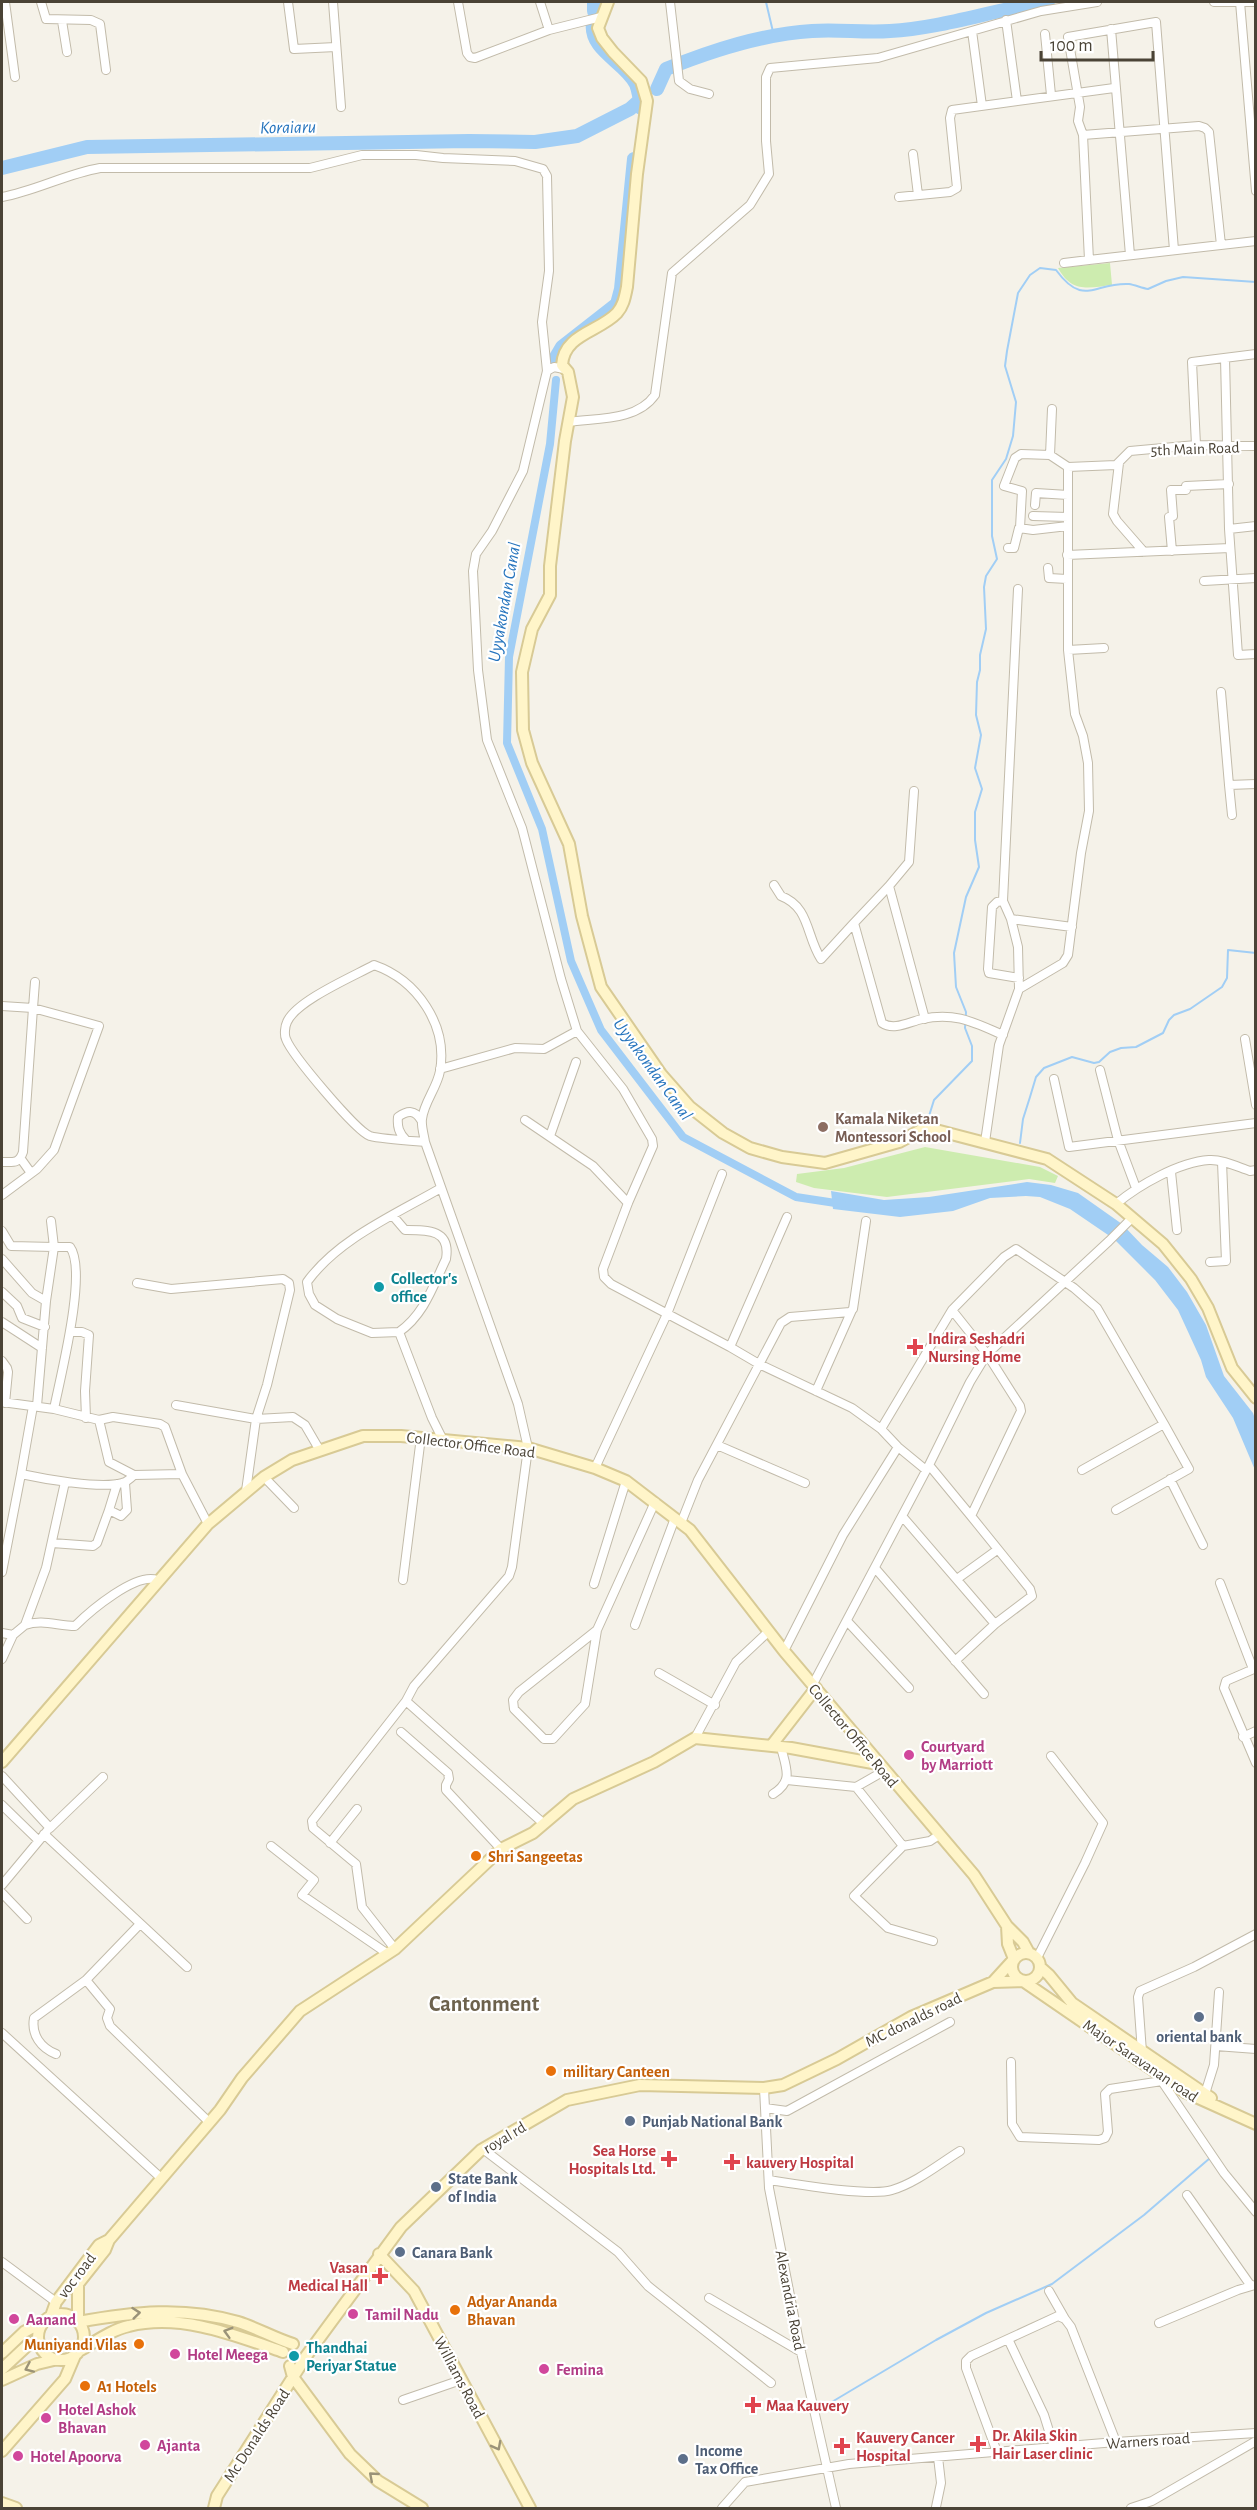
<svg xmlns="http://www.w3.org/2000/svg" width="1257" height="2510" font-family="'Alegreya Sans',sans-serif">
	<rect width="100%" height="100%" fill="#f5f2e9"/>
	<path fill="#cdecaf" d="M1110,263L1112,285C1088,288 1072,293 1058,268Z
		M925,1147L1040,1167L1058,1176L1055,1183L1029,1179L887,1197L814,1188L796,1182L797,1174L844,1168Z"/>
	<path fill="#a1cef5" d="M1027,1182L1051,1185L1078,1193L1122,1224L1142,1245L1168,1267L1187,1292L1206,1325L1224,1376L1253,1413L1256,1422L1255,1470L1233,1418L1206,1377L1201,1360L1178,1310L1155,1280L1114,1239L1070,1209L1040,1197L1026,1196L990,1198L953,1211L900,1217L833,1209L831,1191L884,1200L929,1197Z"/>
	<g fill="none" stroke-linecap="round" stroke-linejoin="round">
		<path stroke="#a1cef5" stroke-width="2" d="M766,2L774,36
			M929,1116L934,1100L972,1061V1046L965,1028L966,1012L956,987L954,953L966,897L979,867L975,840V812L982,789L975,768L981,735L976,715L977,682L980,670V655L986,629L984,587L986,576L997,559L992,536V480L1006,459L1013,436L1016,402L1005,366L1007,351L1018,293L1030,275L1040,268L1056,270C1084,308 1094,282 1129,284C1135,285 1142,288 1148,289L1166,281L1183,277L1256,282
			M1020,1143L1023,1119L1030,1097L1036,1077L1044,1068L1072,1057L1094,1063L1099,1062L1110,1052L1121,1048L1136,1047L1163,1033L1169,1020L1174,1015L1190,1009L1222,987L1227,978L1228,950L1256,953
			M825,2406L936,2340L986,2313L1052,2284L1144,2215L1210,2158"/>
		<path stroke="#a1cef5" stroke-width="8" d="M556,380L550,444L509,657L507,743L542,829L571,961L601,1030L683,1137L796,1197L842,1204"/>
		<path stroke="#a1cef5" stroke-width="14" d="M594,2V11
			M593,23C589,50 625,62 636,84C639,92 640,100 641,108
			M657,89L666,69C713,50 762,34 812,31C838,29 864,33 890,31C944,28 995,9 1048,2
			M2,168L87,147L469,141L535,142L577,136L630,109L640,100
			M552,364L562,347L617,304L621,289L634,159"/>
		<g stroke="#c2bbaa" stroke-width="10">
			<path id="street" d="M5,2L15,77
				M41,2L46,19L91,20L100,24L106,70
				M288,2L294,49L336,47
				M333,2L341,107
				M458,2L467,53L470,57L475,58L549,30
				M540,2L549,30L601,17
				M670,2L679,81L690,89L709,94
				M1214,2H1256
				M1240,2L1256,191
				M1006,20L1017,101
				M62,21L67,52
				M1111,29L1130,255
				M972,31L982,106
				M1045,34L1051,95
				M1083,135L1199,126L1205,128L1209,132L1221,245
				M913,154L918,195
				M2,197C35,191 66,174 100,168H310L362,155H416L443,158L515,161L543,169L547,176L549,271L542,322L547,371
				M899,197L950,192L957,188L950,118L952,110L1114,88
				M1174,250L1156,22L1068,37L1080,107L1078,121L1083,135L1089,260L1256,241
				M1064,263L1089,260
				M1225,358L1229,529L1238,655L1256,654
				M564,369L554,367L547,371L523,471L492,531L476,554L473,571L478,670L487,740L522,828L561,979L577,1031L623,1089L652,1139L653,1146L628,1203L603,1269L604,1277L611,1284L730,1347L759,1364L852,1408L881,1429L898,1447L926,1470
				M569,422C597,418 637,421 655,395L672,273L750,205L769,174L766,141V77L770,68L878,58L1041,11L1097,2
				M1196,445L1192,362L1256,354
				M1050,455L1052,409
				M1119,463L1113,514L1117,521L1144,552
				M1068,467L1116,465L1130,451L1196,445L1256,446
				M1035,505L1036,493L1068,495
				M1033,516L1068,517
				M1020,528L1022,491L1004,486L1015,458L1021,454L1050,455L1068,467
				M1229,529L1256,526
				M1008,548H1014L1019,528L1033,530L1068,526
				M1172,551L1169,517L1173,516L1171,490H1186V486L1229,484
				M1067,555L1230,548
				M1048,568L1049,578L1067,579
				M1204,581L1256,578
				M1068,650L1104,648
				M1221,692L1229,785L1256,784
				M1229,785L1232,815
				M774,885L781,896C810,907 806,936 821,959L854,923
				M889,886L909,862L914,791
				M1003,901L997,902L992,907L988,969L989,973L1019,978
				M1011,919L1003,901L1018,589
				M1019,989L1018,947L1011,919L1072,927
				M2,1006L33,1008L23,1152C19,1164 13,1162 2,1162
				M925,1019L889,886L854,923L882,1023C894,1031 909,1022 922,1019C955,1012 973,1022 1003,1035
				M1245,1039L1256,1105
				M440,1069L515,1048L544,1049L577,1031
				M1100,1070L1118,1140L1136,1188
				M1054,1079L1069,1147L1256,1123
				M525,1120L593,1166L628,1203
				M550,1136L576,1062
				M406,1140C399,1133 397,1127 398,1117C408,1110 415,1110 421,1120
				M985,1142L999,1045L1019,989L1063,963L1068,955L1081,853L1089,811L1088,763L1083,736L1075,714L1068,650V467
				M21,1159L31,1173
				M1171,1172L1177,1230
				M441,1188C396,1214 338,1239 307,1282L309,1294L315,1305L337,1319L372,1333L399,1332L432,1418L443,1440
				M2,1195L37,1169L54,1150L99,1026L33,1008L35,982
				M1116,1204C1139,1185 1179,1162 1209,1160C1222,1159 1238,1167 1250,1171L1256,1170
				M393,1216L405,1230C427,1230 451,1229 446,1259C433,1286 424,1315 399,1332
				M51,1221L54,1247H70C88,1271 60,1378 54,1409
				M2,1231L11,1246L54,1247L46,1301L37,1406
				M2,1259L32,1293L46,1301
				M1210,1262L1226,1261L1222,1162
				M137,1283L171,1289L283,1279L289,1283L290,1290L267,1385L256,1419L246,1491
				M2,1292L17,1306L22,1318L45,1327
				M952,1310L1004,1257L1016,1249L1074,1288L1097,1308L1164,1424L1082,1470
				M2,1322L42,1348
				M70,1332H82L89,1335L85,1391L86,1418
				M730,1347L787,1217
				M2,1361L7,1368L8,1372L5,1403
				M816,1391L852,1310
				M2,1402L54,1409L99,1420L109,1462L134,1475L182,1474L208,1524
				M176,1405L256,1419L293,1417L305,1425L319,1449
				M33,1406L21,1474C44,1479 100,1489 122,1483C127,1482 130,1479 134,1475
				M99,1420L113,1417L160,1424L165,1427L182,1474
				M881,1429L952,1310L987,1354L1020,1406L1021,1411L971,1516L929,1465
				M717,1445L805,1483
				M595,1468L667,1314L722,1174
				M264,1477L294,1508
				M1170,1479L1203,1545
				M109,1510L117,1484
				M1116,1510L1189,1469L1164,1424
				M902,1516L995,1624
				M681,1523L698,1480L781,1323L790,1317L850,1312L853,1309L866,1221
				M52,1543L93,1546L97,1543L109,1510L121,1516L127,1510L125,1483
				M875,1568L984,1694
				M2,1572L21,1474
				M957,1579L997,1550
				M403,1580L421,1437
				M1220,1583L1253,1669
				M594,1584L626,1481
				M847,1621L909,1688
				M25,1625C42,1619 58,1626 75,1626C90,1611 136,1572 157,1580
				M635,1625L675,1518
				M597,1630L585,1704L553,1739H544L514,1709L513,1700L519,1692L597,1630L655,1502
				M2,1633L13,1635
				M784,1651L843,1535L898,1447
				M2,1659L13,1635L25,1625L46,1568L65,1482
				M955,1661L995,1624L1032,1596L1030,1589L971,1516
				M1256,1668L1226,1681L1224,1688L1256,1763
				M659,1673L715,1705
				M813,1684L929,1465L970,1382L987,1354L1109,1241L1132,1218
				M406,1701L543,1823
				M401,1732L448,1773L449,1779L446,1785V1790L501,1849
				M1243,1737L1256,1731
				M695,1738L736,1662L768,1632
				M2,1776L50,1828L103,1777
				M787,1780L856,1787L884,1771
				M856,1787L903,1846L854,1896L888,1928L933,1941
				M773,1794C794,1781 786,1768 781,1747
				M2,1805L38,1840
				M44,1834L187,1967
				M330,1843L357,1809
				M271,1846L314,1880L302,1895L388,1954
				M903,1846L930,1841L939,1835
				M2,1885L47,1831
				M2,1893L27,1919
				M140,1924L86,1980L110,2009L107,2018L110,2026L209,2122
				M395,1949L362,1907L356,1864L313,1828L312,1821L406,1701L414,1686L509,1576L512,1567L528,1448L518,1404L425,1142C412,1141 381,1139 370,1136C356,1131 292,1055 286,1039C284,1035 285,1026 287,1022C296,1001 352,977 374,965C417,980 448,1025 440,1071C437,1088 424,1102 422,1119C421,1126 424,1135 425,1142
				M1037,1958L1085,1863L1103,1823L1051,1756
				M2,2033L161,2178
				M1216,2046L1256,2049
				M1142,2052L1138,1997L1140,1991L1194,1967L1256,1934
				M56,2054C41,2048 31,2035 34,2018L86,1980
				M1011,2062L1012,2124L1020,2137L1099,2140L1105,2138L1108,2132L1105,2094L1110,2089L1162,2081
				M1159,2077L1224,2173L1256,2212
				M764,2088L769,2188L801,2352L836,2508
				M1204,2097L1214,2065L1219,1992
				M765,2108L787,2111L950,2022
				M483,2149L618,2252L648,2286L771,2383
				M769,2180C795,2184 870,2197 892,2190C916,2183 939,2164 960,2151
				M1187,2195L1251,2286
				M2,2262L56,2302
				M1049,2291L1065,2319
				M709,2298L801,2352
				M1159,2323L1238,2290L1255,2285
				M1008,2339L1044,2415L1054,2447
				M403,2400L461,2380
				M997,2452L966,2368V2361L971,2356L1058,2316L1065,2319L1071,2327L1116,2442
				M936,2507L941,2483L938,2457
				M722,2508L745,2482L849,2464L1116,2442L1256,2433
				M1131,2508L1152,2501L1256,2441"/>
		</g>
		<g stroke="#d8ca95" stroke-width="14">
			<path id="secondary" d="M608,2L598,28L602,38L613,52L641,81L647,101L637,174L627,287C625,296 624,305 617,313C599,332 564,334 562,365L568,372L573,397L565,441L550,566V595L532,629L522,672L523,730L532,763L569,844L582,916L601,987L661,1074L690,1107L723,1133L750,1148L782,1157L825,1163L899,1142L923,1129H932L1047,1159L1116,1204L1163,1244L1191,1279L1208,1308L1232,1368L1256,1398
				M771,1746L816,1688
				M2,1762L208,1524L264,1477L292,1460L363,1436H401L528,1448L595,1468L626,1481L690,1530L784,1651L974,1875L1007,1926L1023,1942L1029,1953
				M1012 1967a14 14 0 1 1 28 0a14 14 0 1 1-28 0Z
				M1040,1967L1049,1975L1072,2003L1211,2098
				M993,1982L1014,1959L1008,1944L1007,1926
				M379,2254L414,2291L530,2508
				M38 2337a23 23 0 1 1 46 0a23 23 0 1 1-46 0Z
				M51,2316L56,2302L99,2245L109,2240
				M293,2344C274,2338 257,2328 238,2322C184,2306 133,2312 78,2322V2284L105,2250L109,2240L220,2110L242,2078L300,2011L395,1949L501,1849L533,1833L573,1799L654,1762L695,1738L791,1748L878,1764
				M79,2351C95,2342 111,2330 129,2326C180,2313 235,2335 283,2352
				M2,2353L24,2332L44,2321
				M304,2359L401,2227L481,2150L567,2100L640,2085L764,2088L783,2085L837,2059L911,2017L993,1982L1023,1981L1185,2092L1256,2124
				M290,2366L293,2377L350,2454L378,2481L422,2508
				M2,2369L30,2343H39
				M2,2380L37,2364L58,2359
				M2,2451L65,2379L76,2353
				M2,2503L16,2508
				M214,2508L217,2496L302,2363"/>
		</g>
		<use href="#street" stroke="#fff" stroke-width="8"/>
		<use href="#secondary" stroke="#fff5c9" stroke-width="10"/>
	</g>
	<defs><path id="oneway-chevron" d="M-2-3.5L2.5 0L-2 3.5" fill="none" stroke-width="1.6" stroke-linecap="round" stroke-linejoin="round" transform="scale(1.5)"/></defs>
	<g stroke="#9b9378">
		<use href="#oneway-chevron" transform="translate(136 2313) rotate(-6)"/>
		<use href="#oneway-chevron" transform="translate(228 2332) rotate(-164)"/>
		<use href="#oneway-chevron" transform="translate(29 2368) rotate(156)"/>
		<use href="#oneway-chevron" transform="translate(497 2446) rotate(62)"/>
		<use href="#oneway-chevron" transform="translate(373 2476) rotate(-139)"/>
	</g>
	<circle fill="#8d6e63" stroke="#fff" stroke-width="2" cx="823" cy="1127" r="6"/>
	<g fill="#0f9aa8" stroke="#fff" stroke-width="2">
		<circle cx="379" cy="1287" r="6"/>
		<circle cx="294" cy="2356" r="6"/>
	</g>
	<g fill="#e0444e" stroke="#fff" stroke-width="2">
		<path d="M912 1338h6v6h6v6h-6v6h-6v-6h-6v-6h6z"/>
		<path d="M666 2150h6v6h6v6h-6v6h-6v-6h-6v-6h6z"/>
		<path d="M729 2153h6v6h6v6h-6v6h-6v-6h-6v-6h6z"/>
		<path d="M377 2267h6v6h6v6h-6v6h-6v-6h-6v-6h6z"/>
		<path d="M750 2396h6v6h6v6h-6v6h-6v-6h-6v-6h6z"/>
		<path d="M975 2435h6v6h6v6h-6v6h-6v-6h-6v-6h6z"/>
		<path d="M839 2437h6v6h6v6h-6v6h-6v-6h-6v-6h6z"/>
	</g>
	<g fill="#d1479c" stroke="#fff" stroke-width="2">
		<circle cx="909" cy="1755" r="6"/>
		<circle cx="353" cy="2314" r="6"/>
		<circle cx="14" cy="2319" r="6"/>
		<circle cx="175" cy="2354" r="6"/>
		<circle cx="544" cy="2369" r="6"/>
		<circle cx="46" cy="2418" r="6"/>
		<circle cx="145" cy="2445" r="6"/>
		<circle cx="18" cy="2456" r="6"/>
	</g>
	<g fill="#e8710a" stroke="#fff" stroke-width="2">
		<circle cx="476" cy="1856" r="6"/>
		<circle cx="551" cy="2071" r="6"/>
		<circle cx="455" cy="2310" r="6"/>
		<circle cx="139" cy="2344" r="6"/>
		<circle cx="85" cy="2386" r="6"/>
	</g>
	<g fill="#5c6f8a" stroke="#fff" stroke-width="2">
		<circle cx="1199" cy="2017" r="6"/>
		<circle cx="630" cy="2121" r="6"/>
		<circle cx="436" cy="2187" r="6"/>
		<circle cx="400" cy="2252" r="6"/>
		<circle cx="683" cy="2459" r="6"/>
	</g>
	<g text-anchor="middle" stroke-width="4.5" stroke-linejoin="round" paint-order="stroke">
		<g font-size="16" fill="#4a4336" stroke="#fff">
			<text transform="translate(1195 448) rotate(-2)" y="6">5th Main Road</text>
			<text transform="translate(471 1444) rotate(7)" y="6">Collector Office Road</text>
			<text transform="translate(854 1735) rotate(50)" y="6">Collector Office Road</text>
			<text transform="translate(913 2019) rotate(-26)" y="6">MC donalds road</text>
			<text transform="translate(1141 2060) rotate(34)" y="6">Major Saravanan road</text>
			<text transform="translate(504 2137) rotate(-31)" y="6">royal rd</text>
			<text transform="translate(76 2275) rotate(-53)" y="6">voc road</text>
			<text transform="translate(791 2300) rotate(79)" y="6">Alexandria Road</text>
			<text transform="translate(460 2377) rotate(62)" y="6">Williams Road</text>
			<text transform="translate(256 2435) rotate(-57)" y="6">Mc Donalds Road</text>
			<text transform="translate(1148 2440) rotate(-4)" y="6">Warners road</text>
		</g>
		<g font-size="16" font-weight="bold" fill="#785e54" stroke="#fff" text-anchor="start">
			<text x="835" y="1124">Kamala Niketan<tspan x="835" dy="18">Montessori School</tspan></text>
		</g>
		<g font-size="16" font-weight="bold" fill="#0d838f" stroke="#fff" text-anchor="start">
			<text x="391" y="1284">Collector's<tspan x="391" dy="18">office</tspan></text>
			<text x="306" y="2353">Thandhai<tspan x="306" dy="18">Periyar Statue</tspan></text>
		</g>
		<g font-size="16" font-weight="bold" fill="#be3a42" stroke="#fff" text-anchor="start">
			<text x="928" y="1344">Indira Seshadri<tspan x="928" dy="18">Nursing Home</tspan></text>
			<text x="656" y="2156" text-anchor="end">Sea Horse<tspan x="656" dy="18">Hospitals Ltd.</tspan></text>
			<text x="746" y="2168">kauvery Hospital</text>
			<text x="368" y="2273" text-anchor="end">Vasan<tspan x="368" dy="18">Medical Hall</tspan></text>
			<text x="766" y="2411">Maa Kauvery</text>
			<text x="992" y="2441">Dr. Akila Skin<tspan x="992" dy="18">Hair Laser clinic</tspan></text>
			<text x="856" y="2443">Kauvery Cancer<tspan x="856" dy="18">Hospital</tspan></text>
		</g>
		<g font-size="16" font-weight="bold" fill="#b23c85" stroke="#fff" text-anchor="start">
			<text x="921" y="1752">Courtyard<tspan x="921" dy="18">by Marriott</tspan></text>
			<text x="365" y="2320">Tamil Nadu</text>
			<text x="26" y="2325">Aanand</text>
			<text x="187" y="2360">Hotel Meega</text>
			<text x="556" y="2375">Femina</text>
			<text x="58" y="2415">Hotel Ashok<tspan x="58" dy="18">Bhavan</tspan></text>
			<text x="157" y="2451">Ajanta</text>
			<text x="30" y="2462">Hotel Apoorva</text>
		</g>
		<g font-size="16" font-weight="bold" fill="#c56008" stroke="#fff" text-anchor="start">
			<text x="488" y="1862">Shri Sangeetas</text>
			<text x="563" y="2077">military Canteen</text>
			<text x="467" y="2307">Adyar Ananda<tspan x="467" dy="18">Bhavan</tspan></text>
			<text x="127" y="2350" text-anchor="end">Muniyandi Vilas</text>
			<text x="97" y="2392">A1 Hotels</text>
		</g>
		<g font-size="16" font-weight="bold" fill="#4e5e75" stroke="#fff" text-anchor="start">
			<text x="1199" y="2042" text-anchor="middle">oriental bank</text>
			<text x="642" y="2127">Punjab National Bank</text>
			<text x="448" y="2184">State Bank<tspan x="448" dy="18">of India</tspan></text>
			<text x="412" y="2258">Canara Bank</text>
			<text x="695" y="2456">Income<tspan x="695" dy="18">Tax Office</tspan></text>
		</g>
		<g font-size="18" font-style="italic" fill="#2775be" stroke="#fff">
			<text transform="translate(288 127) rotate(-1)" y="6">Koraiaru</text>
			<text transform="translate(504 602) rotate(-80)" y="6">Uyyakondan Canal</text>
			<text transform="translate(653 1069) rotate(54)" y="6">Uyyakondan Canal</text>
		</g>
		<g font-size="22" font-weight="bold" fill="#6d624d" stroke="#fff">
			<text x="484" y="2011">Cantonment</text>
		</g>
	</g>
	<rect width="1257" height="2510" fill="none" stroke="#4a4336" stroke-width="6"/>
	<path d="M1041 51v9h112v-9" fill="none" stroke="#4a4336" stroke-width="3"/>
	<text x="1050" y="51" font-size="18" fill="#4a4336" stroke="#ffffff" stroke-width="4.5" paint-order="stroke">100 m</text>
</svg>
